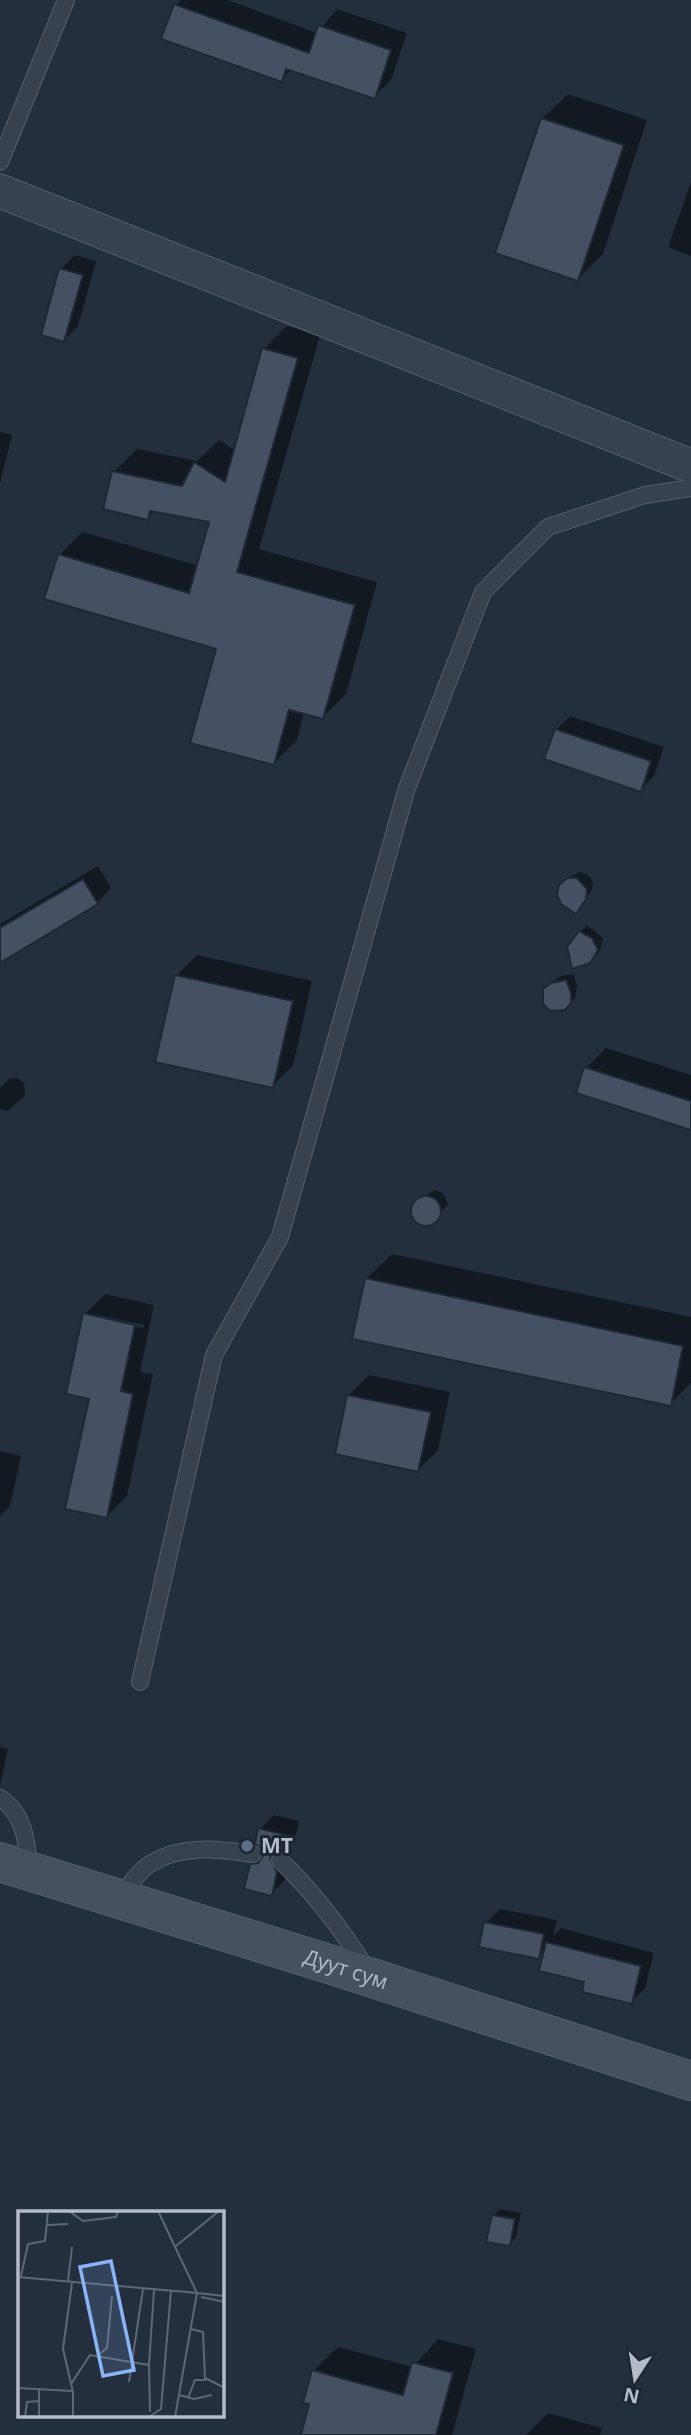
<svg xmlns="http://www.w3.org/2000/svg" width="691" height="2435" font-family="'Open Sans',sans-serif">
	<rect width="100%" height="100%" fill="#242f3e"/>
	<path fill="#0007" fill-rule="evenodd" d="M181,0H228L317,33L337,9L407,33L391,80L374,97L292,69L281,80L176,5Z
		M568,94L647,120L603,254L578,279L542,119Z
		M691,182V256L668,247Z
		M75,255L96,261L78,326L64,340L61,269Z
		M287,326L320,335L259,549L377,582L346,694L323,717L304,712L297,740L274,763L218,648L59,555L83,532L199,566L211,521L155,510L147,518L114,472L137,449L197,461L219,440L236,451L264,349Z
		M0,432L12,435L0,483Z
		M570,716L664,747L654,776L640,790L556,730Z
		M98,866L111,888L97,902L0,961V924Z
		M580,872L588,875L593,882L592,890L576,912L568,878Z
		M587,925L603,938L600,951L593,958L573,967L580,932Z
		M197,955L312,981L293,1066L272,1086L177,975Z
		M573,974L577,985L575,998L567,1005L545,990L560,976Z
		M606,1048L691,1075V1128L586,1068Z
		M17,1078L24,1083L25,1095L8,1111L0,1109V1088L9,1079Z
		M434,1190L443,1193L448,1204L434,1222L425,1224L417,1221L413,1213L415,1204Z
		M392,1254L691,1317V1383L670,1404L366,1279Z
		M105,1294L154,1305L140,1372L153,1374L127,1496L107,1516L91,1398L85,1314ZM98,1315L144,1325L143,1328L98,1318Z
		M369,1375L450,1392L438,1450L418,1470L349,1395Z
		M0,1451L21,1456L10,1506L0,1516Z
		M0,1747L8,1749L0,1786Z
		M274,1815L299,1821L296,1834L284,1846L291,1857L285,1880L271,1894L252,1865L265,1852L260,1829Z
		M500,1909L557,1920L553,1936L561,1928L654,1953L645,1988L631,2002L586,1980L546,1950L538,1957L486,1923Z
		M500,2209L521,2213L516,2237L509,2244L493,2216Z
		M438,2339L476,2349L452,2435H303L311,2403L313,2371L338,2347L413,2367Z
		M548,2413L602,2428L600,2435H526Z"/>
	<path fill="#455162" stroke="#1f2835" stroke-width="2" d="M174,4L309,53L318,25L391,50L375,99L286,69L282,82L161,39Z
		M541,118L624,145L578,281L495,253Z
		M59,268L83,275L64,342L41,335Z
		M262,348L298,358L237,572L355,605L323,719L289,710L274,765L190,743L216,649L44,599L58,554L189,593L209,522L150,511L148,520L103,509L112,471L182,486L194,462L225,482Z
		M555,729L651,761L641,792L544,759Z
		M567,878H577L587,889L586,899L576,914L561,904L557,895L559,885Z
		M83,879L98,904L0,963V928Z
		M579,931L592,938L598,950L590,963L572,969L567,947Z
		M175,975L293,1001L273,1088L155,1062Z
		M566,980L571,993V1003L565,1010L550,1011L543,1004V989L551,983Z
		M584,1067L691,1101V1130L576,1093Z
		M411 1211a15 15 0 1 1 30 0a15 15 0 1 1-30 0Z
		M365,1278L683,1346L671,1406L352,1339Z
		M83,1313L135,1325L121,1391L133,1394L107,1518L65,1509L89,1399L66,1394Z
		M347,1395L431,1412L418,1472L335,1454Z
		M258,1828L286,1835L283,1850L273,1852L270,1858L277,1872L272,1896L244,1889L250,1864L258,1863L263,1856L262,1849L255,1844Z
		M484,1922L544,1934L539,1959L479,1947Z
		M546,1942L641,1966L632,2004L582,1992L584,1982L539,1971Z
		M492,2215L515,2219L510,2246L486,2242Z
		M412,2362L453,2373L436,2435H301L309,2404L303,2403L312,2370L403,2395Z"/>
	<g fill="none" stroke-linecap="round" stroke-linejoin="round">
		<g stroke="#565f6c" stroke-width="18">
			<path id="service" d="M0,162L66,0
				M140,1682L214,1355L280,1237L407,788L483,592L548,527L645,495L691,488
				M0,1798C24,1814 28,1842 28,1869
				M280,1860C315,1894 342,1929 367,1970
				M119,1897C129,1887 138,1871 150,1864C181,1844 219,1849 253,1854"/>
		</g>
		<g stroke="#565f6c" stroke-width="35">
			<path id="minor" d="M0,191L691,466"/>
		</g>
		<g stroke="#565f6c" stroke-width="40">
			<g id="secondary">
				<path id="s1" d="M0,1862L329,1964L691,2081"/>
			</g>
		</g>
		<use href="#service" stroke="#38414e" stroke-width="16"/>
		<use href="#minor" stroke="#38414e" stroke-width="33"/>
		<use href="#secondary" stroke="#465061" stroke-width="38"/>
	</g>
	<circle fill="#5c6f8a" stroke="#1d2633" stroke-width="2.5" cx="247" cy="1846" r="7"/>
	<g text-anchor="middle" stroke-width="6" stroke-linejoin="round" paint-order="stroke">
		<g font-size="21" font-weight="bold" fill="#b4bcc9" stroke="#1d2633" text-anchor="start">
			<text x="261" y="1853">MT</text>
		</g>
		<g font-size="21" fill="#b4bcc9" stroke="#1d2633">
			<text dy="7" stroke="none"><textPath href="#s1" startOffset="362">Дуут сум</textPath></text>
		</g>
	</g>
	<g transform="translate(18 2211)">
		<rect width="206" height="206" fill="#242f3e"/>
		<path fill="none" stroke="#5e6776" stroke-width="2" d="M51,0L65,10L98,6L100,0M140,0L179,82L207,85M29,14L50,13M158,35L201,0M3,65L10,33L27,30L30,0M0,66L179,82L157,206M50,70L54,36M54,72L45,138L55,181V206M183,86L207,91M173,118L185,121L187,167L207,177M80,144L89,137L94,85M131,154L132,201M111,171L125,78M53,173L72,144L131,154L136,79M0,177L54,180M161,184L176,188L194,184M170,187L177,169H188M7,206L9,191L21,190M21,206V177M131,206L143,198L153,80"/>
		<path fill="#8ab4f8" fill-opacity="0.15" stroke="#8ab4f8" stroke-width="3.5" d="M93,50L116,159L85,165L62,56Z"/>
		<rect width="206" height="206" fill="none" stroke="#b4bcc9" stroke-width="3.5"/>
	</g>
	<g transform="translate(635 2379) rotate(192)" stroke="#1d2633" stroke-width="5" paint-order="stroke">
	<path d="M0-5L12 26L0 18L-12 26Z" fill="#b4bcc9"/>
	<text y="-10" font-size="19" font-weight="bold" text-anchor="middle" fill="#b4bcc9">N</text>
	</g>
</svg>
